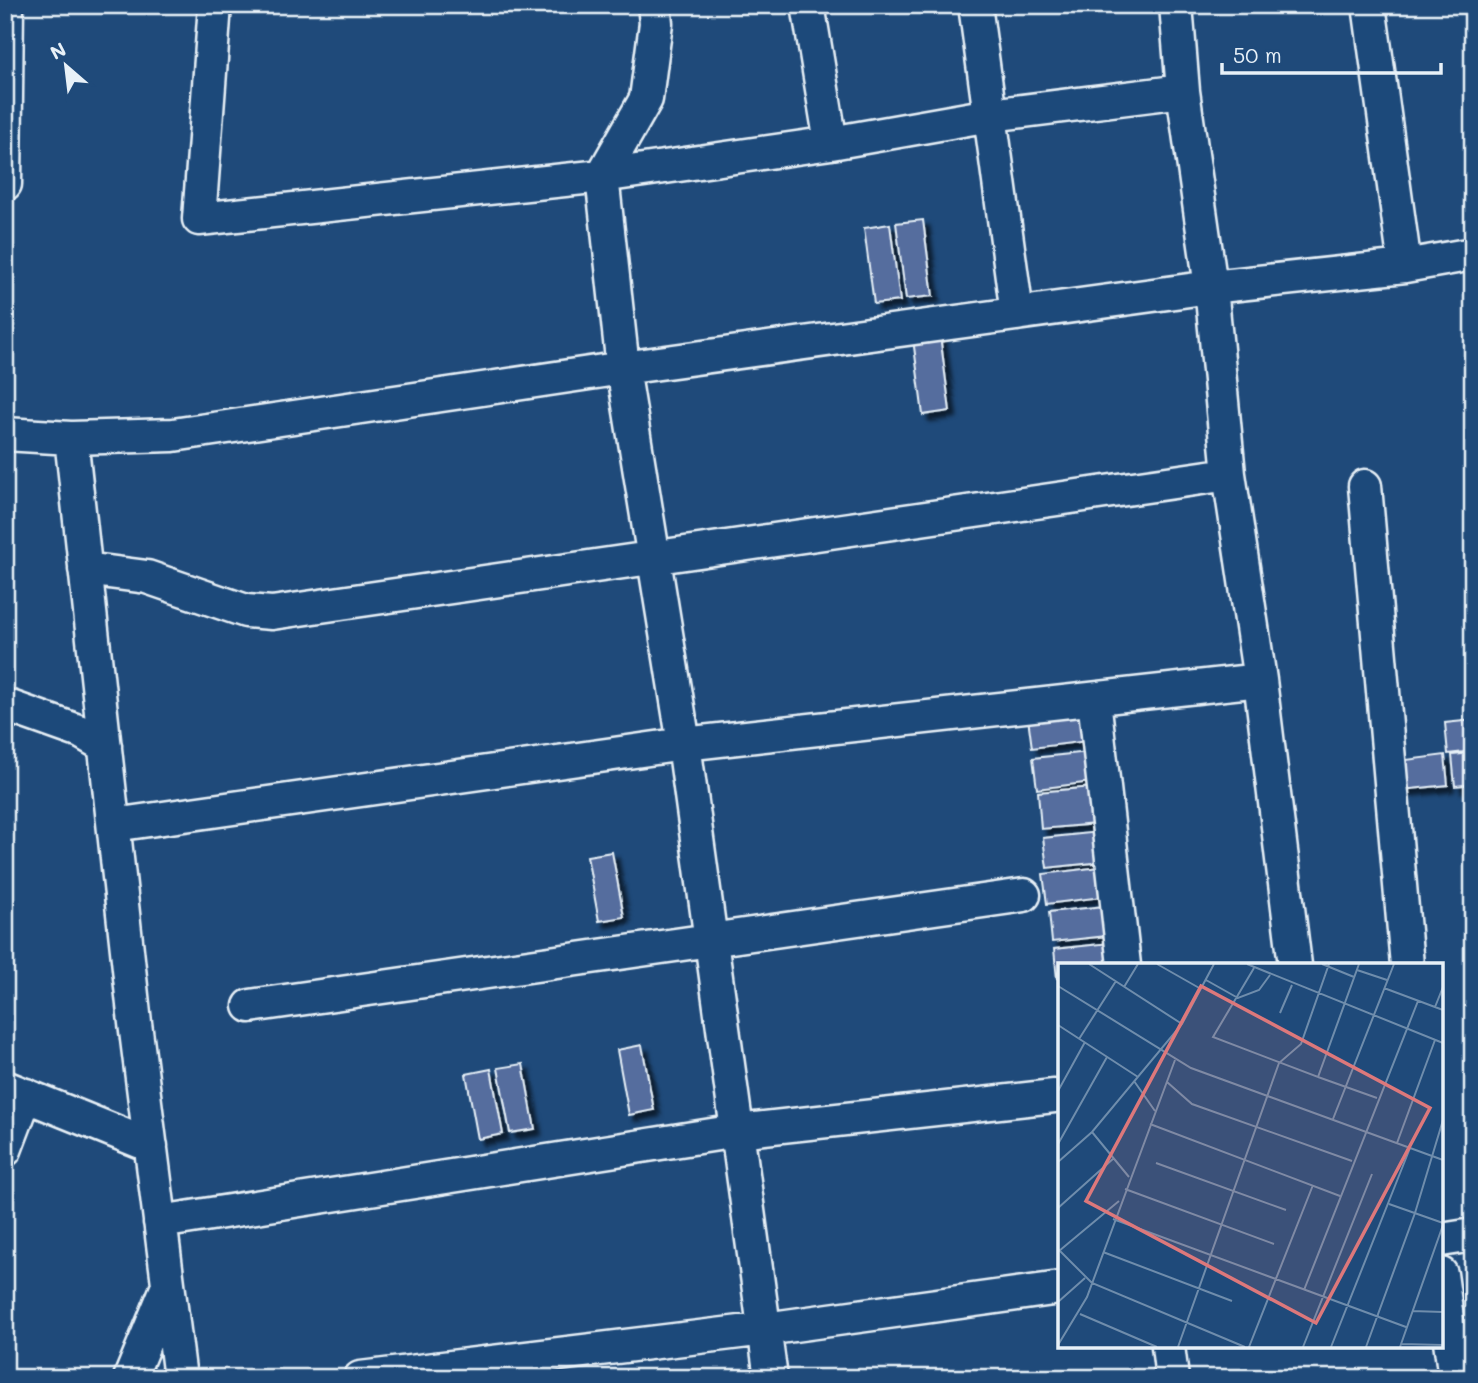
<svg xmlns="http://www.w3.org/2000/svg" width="1478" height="1383" font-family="Mali,sans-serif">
	<defs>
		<filter id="shadow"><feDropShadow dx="6" dy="6" stdDeviation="2" flood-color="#0009"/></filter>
	</defs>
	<rect width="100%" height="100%" fill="#1f4a7a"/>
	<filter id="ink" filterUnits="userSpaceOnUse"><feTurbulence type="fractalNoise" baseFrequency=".0143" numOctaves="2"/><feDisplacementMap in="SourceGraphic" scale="14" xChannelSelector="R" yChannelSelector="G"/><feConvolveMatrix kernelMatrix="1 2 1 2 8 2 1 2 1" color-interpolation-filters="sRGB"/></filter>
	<g filter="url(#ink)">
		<path fill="#556d9e" stroke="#e8f1f8" stroke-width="2" filter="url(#shadow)" d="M923,220L933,296L906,299L896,223Z
			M890,224L900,301L874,304L864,228Z
			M940,335L950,411L923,415L913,339Z
			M1084,711L1088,741L1032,748L1028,718Z
			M1473,720V751L1448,754L1445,723Z
			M1089,752L1092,782L1037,789L1033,758Z
			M1473,753V784L1455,786L1452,755Z
			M1445,755L1448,785L1402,790L1398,761Z
			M1093,787L1096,824L1041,829L1038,792Z
			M1099,832L1102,862L1047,868L1043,838Z
			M612,852L624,917L599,921L587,856Z
			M1099,867L1102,897L1047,904L1043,874Z
			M1104,906L1107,936L1052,942L1049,912Z
			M1110,943L1112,965H1060L1057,979L1054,949Z
			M642,1045L654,1110L629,1115L617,1050Z
			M523,1064L535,1129L510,1133L498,1068Z
			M491,1069L503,1134L478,1139L466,1074Z
			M1473,1309V1340L1461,1341L1457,1311Z"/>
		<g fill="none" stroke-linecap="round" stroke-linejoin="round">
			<g stroke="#e8f1f8" stroke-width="37">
				<path id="minor" d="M215,5L199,219L602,176L831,143L808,5
					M654,5L656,23L646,99L602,176L623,368L684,744L771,1378
					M975,5L1017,314
					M1176,5L1183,91L1211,287L1229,474L1260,680L1295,965
					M1369,5L1405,266
					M831,143L990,115L1183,91
					M5,184L7,5
					M5,434L71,438L173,435L623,368L1211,287L1405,266L1473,254
					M71,438L135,1023L180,1378
					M1365,486L1407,965
					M85,569L147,577L246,611L272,613L1229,474
					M1094,699L1124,965
					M5,705L81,732L105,746
					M114,825L684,744L1260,680
					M250,1006L1024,895
					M5,1087L151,1146
					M5,1150L26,1095
					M160,1222L737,1131L1054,1096
					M1441,1240L1473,1235
					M1441,1274L1455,1378
					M1168,1346L1172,1378
					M130,1378L167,1288
					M360,1378L765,1329L1060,1288"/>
			</g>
			<use href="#minor" stroke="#1f4a7a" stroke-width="32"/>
		</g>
	</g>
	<g transform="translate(1058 963)">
		<rect width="385" height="385" fill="#1f4a7a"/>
		<path fill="none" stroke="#6f8dac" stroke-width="2" d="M31,1L124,61M99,1L143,26M189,1L385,80M264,1L296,14M196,5L155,74L260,114L301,1M299,7L329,17M148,17L180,35L201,27L212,12M0,23L133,105L385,197M66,24L80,1M326,25L385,47M377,44L385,24M222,50L234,22M0,62L80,114M21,76L58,18M260,114L319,135M76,118L97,148M109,119L134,141L294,198M0,128L27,79M275,156L336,1M92,161L282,233M34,169L71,214M339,180L377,77M0,181L49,94M0,199L34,169L124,61L156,1M98,200L228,247M67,226L216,281M331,241L385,260M0,245L56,195M55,256L348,364M0,286L34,320L187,384M1,288L61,238M45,289L174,338M246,327L360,38M0,339L27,315M354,348L385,349M22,351L99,384M343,381L385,382M0,382L29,334L117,97M120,384L221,100L243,81L271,1M191,384L255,222M245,384L314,211M273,384L352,185M308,384L357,250L385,157M342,384L385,262"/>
		<path fill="#dd787b" fill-opacity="0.15" stroke="#dd787b" stroke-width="3.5" d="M143,23L372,145L258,360L28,238Z"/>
		<rect width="385" height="385" fill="none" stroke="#e8f1f8" stroke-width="3.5"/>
	</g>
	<rect width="1478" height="1383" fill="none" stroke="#1f4a7a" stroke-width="28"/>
	<rect x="14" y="14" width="1450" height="1355" fill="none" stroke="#e8f1f8" stroke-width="2.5" filter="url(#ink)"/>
	<g transform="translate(66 66) rotate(332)" stroke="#1f4a7a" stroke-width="5" paint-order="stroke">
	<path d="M0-5L12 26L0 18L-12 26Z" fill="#e8f1f8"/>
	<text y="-10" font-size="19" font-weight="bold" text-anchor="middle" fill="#e8f1f8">N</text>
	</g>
	<path d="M1222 63v10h219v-10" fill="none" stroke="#e8f1f8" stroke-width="3.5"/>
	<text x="1233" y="63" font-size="21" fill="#e8f1f8" stroke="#1f4a7a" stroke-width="5" paint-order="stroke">50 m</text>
</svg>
